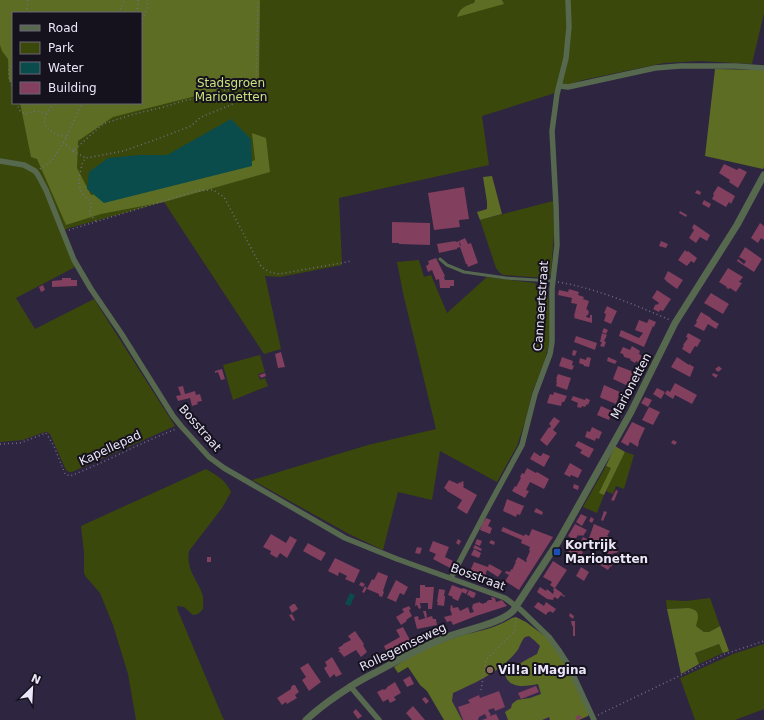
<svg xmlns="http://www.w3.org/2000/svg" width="764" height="720" font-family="'DejaVu Sans',sans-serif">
	<rect width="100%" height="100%" fill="#2e2540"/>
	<path fill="#362a4c" d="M516,617L526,622L588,716L579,720H444L427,691L420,685L432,647L457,637L493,627L512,618Z"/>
	<path fill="#3b480b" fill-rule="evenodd" d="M0,0H475L474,3L467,5L503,3L502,0H764V13L752,64L700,61L664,63L583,80L573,83L552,94L482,116L489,165L339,198L342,265L280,277L265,276L281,349L264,354L164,202L66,229L61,234L75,267L16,298L35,329L94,299L175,426L72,472H69L66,470L50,434L47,432L42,433L23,440L0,442ZM13,13H141V103H13Z
		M553,201L554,234L551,273L548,277L544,278L503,275L500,273L496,268L480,220Z
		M419,260L424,277L431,275L447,313L487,277L535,283L540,293L548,290L550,329L549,343L545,360L532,393L526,419L517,446L497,482L440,451L432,500L398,492L383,550L349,534L252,480L368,445L436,429L403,293L397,262Z
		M260,355L265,372L258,374L260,380L265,378L268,386L233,400L223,365Z
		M625,452L634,455L624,489L616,486L613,494L606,491Z
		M606,466L611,468L600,493L604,495L597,513L583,507Z
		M206,469C216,475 226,480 231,492L222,508L189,551C186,570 196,577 202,593C204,598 203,603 203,609L198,614L193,615L184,607L177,606L178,611L223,718L225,720H136L128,674L113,625L100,593L86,577L84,573V553L81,526Z
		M710,598L720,626L709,632H704L696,626L688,608L667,609L666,600L686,601Z
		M719,644L723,653L699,664L695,653Z
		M764,644V709L735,720H695L680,678L733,654Z"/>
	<path fill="#5d6d24" d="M0,0H260L259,80L113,117L78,141L77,168L91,195L246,164L255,160L252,133L266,138L270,172L164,202L101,214L66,225L37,159L31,157L20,103H141V13H13V85L9,80L8,59L2,51L0,45Z
		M475,0H502L504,4L457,17C459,9 466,5 474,3Z
		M715,69L764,70V167L763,169L705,156Z
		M492,176L502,214L480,220L477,212L487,209V202L483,177Z
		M615,446L625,452L604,495L599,493L611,468L606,466Z
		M688,608C700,610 699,615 696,626L704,632H709L720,626L729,651L723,653L719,644L695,653L699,664L681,674L667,609Z
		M516,617L526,622L546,637L560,655L571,674L589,714L588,716L579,720H550L549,717L542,720H508L505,712L511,708L512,704L517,700L530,698L541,694L538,684C527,686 510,690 505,675C514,666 526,660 537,654L540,646L535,641L529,636L525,637C521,641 520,647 517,651C500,672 477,682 453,693L452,701L462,720H444L427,691L420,685L408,667L398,673L394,667C413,654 435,644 457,637C476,631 496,629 512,618Z"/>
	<path fill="#0a4b4c" d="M231,119L251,139L252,166L104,203L87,189L89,172L108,158L140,155H167Z
		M350,593L355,595L350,606L345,604Z"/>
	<path fill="#823f5e" d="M724,164L737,170L739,168L747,172L738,188L729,182L730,180L719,173Z
		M718,186L735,196L731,204L729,202L726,207L712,199L714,195L713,194Z
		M464,187L469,219L459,220L460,227L434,230L428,193Z
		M697,190L701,192L700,195L695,193Z
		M704,200L711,204L709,208L702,204Z
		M680,211L687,215L686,217L679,213Z
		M392,222L430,223V245L399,244V243H392Z
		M760,223L764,226V240L761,238L758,243L751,238Z
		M694,224L710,235L707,241L700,237L696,243L689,238L694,230L692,228Z
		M465,238L468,244L471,243L478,263L468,267L467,264H466L460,247L457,248V249L439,253L437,244L455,241L456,242L459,241L460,246L461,245L459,241Z
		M661,241L668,244L666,248L659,246Z
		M745,247L762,259L754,272L737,261L738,259L744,264L746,261L739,257Z
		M685,250L687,252L688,251L697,258L694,263L691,261L687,266L678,260Z
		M436,258L445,276L444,277L445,280H454V286H450V288H440L439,279L436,280L432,270L428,272L426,266L429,264L428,261Z
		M728,268L743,277L739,282L742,283L736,292L730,288L729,289L726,288L727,287L719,282Z
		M668,271L683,280L677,289L666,281V280L664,279Z
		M62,278H71V280H77V286L52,287V281L62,280Z
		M543,284L545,287L539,291L537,287Z
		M43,285L45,290L41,292L39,287Z
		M569,289L579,292L578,295L584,297L583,299L589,301L586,310L587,309L589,312L588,315H587L586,317L590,318V315H592V323L574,318L575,316H574L577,304L571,303L572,298L558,295L559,290L568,292Z
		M657,290L671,299L663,311L660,310L659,312L653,309L656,304L657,305L659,303L652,298Z
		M711,293L729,304L723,314L704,303Z
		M607,306L617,311L611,324L604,321L606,314L604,313Z
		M701,312L711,318V319L719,324L716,329L708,324L704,331L694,326L697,322L696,321Z
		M649,319L656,322L654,327L653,326L644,347L619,336L621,330L639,338L643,333L635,330L639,320L647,323Z
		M604,328L608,330L606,334L602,332Z
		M602,333L607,335L604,341L606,342L604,347L600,346L602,342H600Z
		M688,333L701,340L697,347L695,346L690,354L682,349L684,345H683L688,338L686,337Z
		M576,336L597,343L595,350L574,342Z
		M632,346L640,351L639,354L642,356L639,363L636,361L635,363L630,360L631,359L624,357L623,354L620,353L623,347L630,350Z
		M573,350L577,351L575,356L572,355Z
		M281,352L285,367L278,368L275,354Z
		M562,357L573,361L572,365L574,366L572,370L559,366Z
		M587,357L591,358L589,367L584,366V365L579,363L580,358L586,360Z
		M608,357L617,361L615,364L607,361Z
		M677,357L689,365V364L694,367L690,377L671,367Z
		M618,366L634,372L628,386L613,379Z
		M719,366L722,369L718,372L715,369Z
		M222,369L225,379L221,380L218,372L215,373V371Z
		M265,373L266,376L261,378L259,375Z
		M713,373L718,375L716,378L712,375Z
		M558,374L571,378L567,390L556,386L557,382H556L557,379H556Z
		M675,383L697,395L692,404L675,395L673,399L665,394L667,390L670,392Z
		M604,385L620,392L616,404L601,398L600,397Z
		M183,386L185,394L195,391L196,395L200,394L202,401L197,402L198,404L192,406L190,398L178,401L176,396L181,395L178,387Z
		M657,388L665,392L661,399L653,394Z
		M554,392L567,396L564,402H562L561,406L547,403L550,394L553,395Z
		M573,396L585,400L586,398L590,400L588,405L587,404L585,407L582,406L581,408L577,407L578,403L571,400Z
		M645,397L652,400L648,407L641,403Z
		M601,406L612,411L609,420L597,415Z
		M649,407L660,412L653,425L642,420Z
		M554,417L560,421L553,430L557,433L547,446L540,440L549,427L550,428L551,426L549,424Z
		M632,422L645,428L639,441L638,447L630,442L628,446L621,442Z
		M592,427L602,432L599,439L596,438L595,441L585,437L587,431L590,432Z
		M673,440L677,442L675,445L671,443Z
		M578,441L594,449L589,458L580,453L582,450L575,446Z
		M534,452L540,456H541L543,453L550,456L544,467L530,459Z
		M570,463L582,470L578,478L571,475L570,477L564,474Z
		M527,468L536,473L537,472L549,479L544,489L530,482L526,490L529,491L525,498L512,491L515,486L516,487L521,478L520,477L522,473L524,474Z
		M449,480L458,484L459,482L461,483L462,481L464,482L463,484L464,485L463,487L477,495L467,514L457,508L462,500L447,491V490L444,488Z
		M574,484L579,486L578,490L573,488Z
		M616,490L618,491L614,501L611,500Z
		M507,499L524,506L520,515L517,514L516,517L503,511Z
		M536,508L543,512L542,515L534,512Z
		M604,511L607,512L603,521L601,520Z
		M581,514L587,517L582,526L576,522Z
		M591,517L594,519L592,523L589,521Z
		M486,518L491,520L488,526L492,528L490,534L480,530L482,524Z
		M575,524L587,530L583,536L581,535L580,536L578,535L575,540L568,536Z
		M594,524L610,531L607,536L609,537L606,545L589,538Z
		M503,527L524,536L525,534L529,536L532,529L553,537L519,590L505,581L509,575L505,573L506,571L510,572L511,569L512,570L516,562H515L518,557L526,562L527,561L526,560L530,551L529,550L530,547L521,543L522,540L501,531Z
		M271,534L286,543L290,536L297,540L287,558L280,553L277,558L270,554L271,551L263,547Z
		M583,537L587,539L584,544L580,543Z
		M458,539L461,541L459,545L456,543Z
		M477,539L482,541L480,546L475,544Z
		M491,540L495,542L494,545L489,543Z
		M433,541L449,547L445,557L453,561L450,568L433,559L436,554L429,551Z
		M308,543L326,553L321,561L303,551Z
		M569,544L583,552L579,560L575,557V558L567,554L570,549L568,547Z
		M475,545L482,549L481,551L473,548Z
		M616,545L618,552L608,555L606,548Z
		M417,547L422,548L420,554L415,553Z
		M474,549L481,553L479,558L471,555Z
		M207,557H211V562H207Z
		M611,557L615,560L611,567L605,563L609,558L610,559Z
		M335,558L360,570L354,583L345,579L347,576L339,572L338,576L328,571Z
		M553,561L567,570L555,588L562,593V594L565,596L564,597L561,595L558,599L554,597L553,600L547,599L537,592L540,587L546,591L547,589L553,594L554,591L553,590L554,588L550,585L552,582L543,577Z
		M474,562L488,567L489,564L493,566L502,571L498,577L487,570L485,576L470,571Z
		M602,562L610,567L608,570L600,565Z
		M581,567L589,572L584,581L576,576Z
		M378,572L388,576L383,591L384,592L382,597L379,596V594L367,589L372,579L374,580Z
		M396,580L408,587L404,595L400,593L396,602L387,598Z
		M361,582L365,584L363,587L359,585Z
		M420,585H425V587H434L432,609H428V603H420L421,608L419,609L417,605L415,606L416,598H420Z
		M452,585L462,589L463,588L468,590L466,594L462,592L458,601L452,598L453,597L448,595Z
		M365,586L367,588L364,593L362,592Z
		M439,589L445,590L444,596H445V598L444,606L437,605L438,602H437Z
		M469,590L476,593L474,598L470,597V596L467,595Z
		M491,597L495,598L496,602L502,600L507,606L476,616L453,625L451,621L447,622L444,617L452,615L450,609L451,608L450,606L452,605L453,608L458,607L460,611L468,607L470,613L474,612L472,608L473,604L480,602V603H482V604L487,602V601L489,600H492Z
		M538,602L544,606L546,602L556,609L553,613L550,611L549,612H548L546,615L534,607Z
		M293,604H295L298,609L292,613L289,607Z
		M409,606L411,609L409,610L412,616L406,620L407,621L401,625L396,617L404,612L402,609Z
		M423,611H426L427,617L425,618Z
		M570,613L574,616L573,619L569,616Z
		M292,614L295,620L293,621L289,615Z
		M418,616L419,620L432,616L433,619H436L437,625L417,629L414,617Z
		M571,621H575V636H573V626H572Z
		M403,627L411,642L388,654L384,646L400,637L396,630Z
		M355,631L364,644L363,645L367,652L361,657L356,650L344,657L340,652H338L340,650L338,648L343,645V644L351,640L348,636Z
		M332,657L342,674L336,677L334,674L330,678L324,668L327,666L325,662Z
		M308,663L321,682L309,691L302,680L306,677L300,668Z
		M410,676L414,684L407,687L403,680Z
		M395,682L401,693L394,697L396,700L390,703L388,699L383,702L377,692L383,689L384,690L387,688V687Z
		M293,685H295L299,692L295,695L297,698L287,704L286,702L282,705L277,698L291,689V687Z
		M536,686L539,692L521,699L518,693Z
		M499,691L505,707L495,711L494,708L488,710L491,715H490V716L496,714L499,720H482L487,718L485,714L479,717L478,720H463L458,707L470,703L468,700L479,695L480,698Z
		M425,697L429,701L426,704L422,699Z
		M413,706L425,720H412L406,713Z
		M356,709L362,716L358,719L353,712Z
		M580,715L582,718L577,720L575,717Z"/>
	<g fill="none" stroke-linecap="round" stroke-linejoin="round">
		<path stroke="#746c84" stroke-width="1.5" stroke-dasharray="1 3" stroke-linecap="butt" d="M26,13L28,0
			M119,13C120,8 123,5 125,0
			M137,13L138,0
			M141,23L147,9L148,0
			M13,63L9,67C8,75 9,80 13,88
			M16,103L20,111L26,114C34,111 39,110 46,114L44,123C50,133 56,134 66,137
			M46,114L51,107L49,103
			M63,142L73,151L103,124L134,114L164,107L186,100L203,98L218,91L242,88L254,84L256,81L258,0
			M73,151L86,158
			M40,169L52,161L65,140L82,103
			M96,221L90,214V209L92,206C89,198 88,200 83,194C77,186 79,177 81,169C82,164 82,162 86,158L123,151L152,141L191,126L201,117L233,104L238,89
			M69,230L196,191L213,190L224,197L260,265C266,271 271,273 279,274L352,261
			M558,282C598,289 633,304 670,320
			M0,444L20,443L46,433L54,446L65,474L70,476C106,462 140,443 176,429
			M481,690L486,660L515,631L516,618
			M598,715L725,654L764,641"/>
		<path stroke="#56694f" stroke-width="3" d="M440,259L447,265L464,272L506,278L552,281"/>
		<path stroke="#56694f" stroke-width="5.5" d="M560,86L568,87L655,68L680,66H736L764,68
			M0,161L24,165L35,171L38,175L46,190L74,260L91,289L121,333L173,416L181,426L209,457L224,468L345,538L397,559L505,598L521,610L549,637L560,652L569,666L594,720
			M451,578L485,513L522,445L535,394L550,354L552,342V289L557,245L556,205L552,131L557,94L566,58L569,27L568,0
			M350,686L379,720"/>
		<path stroke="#56694f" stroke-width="7" d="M306,720C319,708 334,697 350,687C360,680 371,675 382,669C402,658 422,647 442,639C462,630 498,625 513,611L558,542L631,412L675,323L737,225L764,175"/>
	</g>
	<rect fill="#1a4fb4" stroke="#15111d" stroke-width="1.5" x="553" y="548" width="8" height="8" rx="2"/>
	<circle fill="#8d6e63" stroke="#15111d" stroke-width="1.5" cx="490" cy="670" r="4"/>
	<g text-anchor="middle" stroke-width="4" stroke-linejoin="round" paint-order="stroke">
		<g font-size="12" fill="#c8e27d" stroke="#15111d">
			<text x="231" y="87">Stadsgroen<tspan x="231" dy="14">Marionetten</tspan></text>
		</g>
		<g font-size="12" fill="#ebe6f8" stroke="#15111d">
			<text transform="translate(541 306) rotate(-86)" y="4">Cannaertstraat</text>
			<text transform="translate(631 386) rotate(-62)" y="4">Marionetten</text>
			<text transform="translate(200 428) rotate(49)" y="4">Bosstraat</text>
			<text transform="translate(110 448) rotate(-25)" y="4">Kapellepad</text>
			<text transform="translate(478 577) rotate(20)" y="4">Bosstraat</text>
			<text transform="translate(403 647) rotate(-26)" y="4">Rollegemseweg</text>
		</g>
		<g font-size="12" font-weight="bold" fill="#ebe6f8" stroke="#15111d" text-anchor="start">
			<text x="565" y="549">Kortrijk<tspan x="565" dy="14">Marionetten</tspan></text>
			<text x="498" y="674">Vil!a iMagina</text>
		</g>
	</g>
	<rect x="12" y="12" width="130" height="92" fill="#15111d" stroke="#6b6675"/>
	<rect x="20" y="25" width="20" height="6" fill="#56694f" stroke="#6b6675"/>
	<text x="48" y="32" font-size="12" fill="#ebe6f8">Road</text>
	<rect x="20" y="42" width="20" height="12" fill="#3b480b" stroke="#6b6675"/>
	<text x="48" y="52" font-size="12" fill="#ebe6f8">Park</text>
	<rect x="20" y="62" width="20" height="12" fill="#0a4b4c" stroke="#6b6675"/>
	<text x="48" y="72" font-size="12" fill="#ebe6f8">Water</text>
	<rect x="20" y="82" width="20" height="12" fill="#823f5e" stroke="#6b6675"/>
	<text x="48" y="92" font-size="12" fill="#ebe6f8">Building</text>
	<g transform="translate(32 688) rotate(24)" stroke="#15111d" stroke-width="3" paint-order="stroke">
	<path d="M0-3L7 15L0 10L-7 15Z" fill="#ebe6f8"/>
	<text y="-6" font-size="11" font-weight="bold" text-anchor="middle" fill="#ebe6f8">N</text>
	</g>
</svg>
